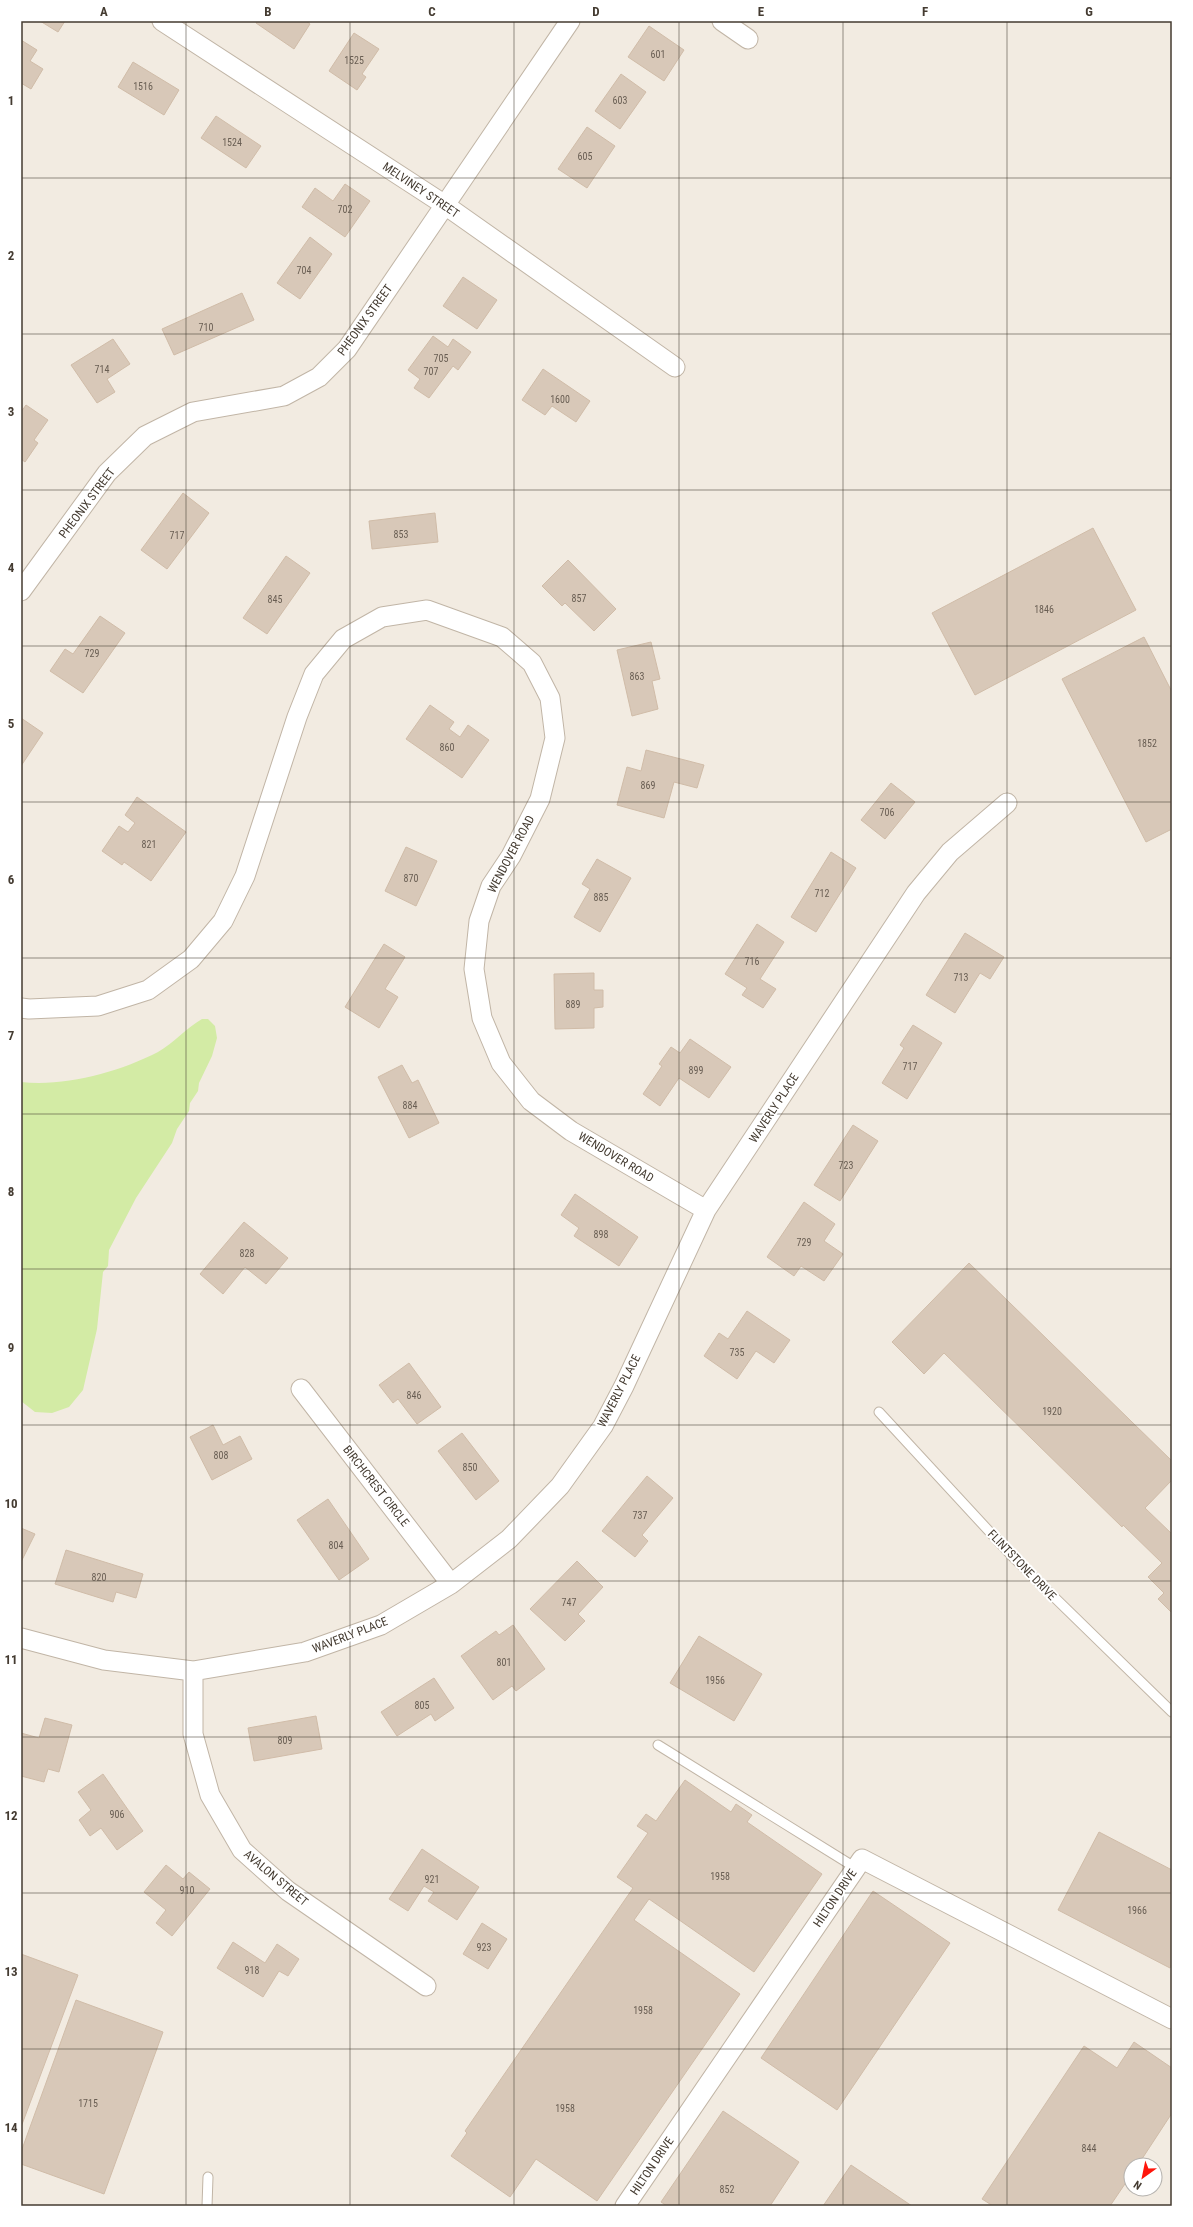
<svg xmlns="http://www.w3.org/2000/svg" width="1193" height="2227" font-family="'Roboto Condensed',sans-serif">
	<rect width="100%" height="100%" fill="#f2ebe1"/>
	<path fill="#d3eba5" d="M202,1019H208L215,1026L217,1038L212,1056L199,1083L198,1091L190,1103L189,1111L177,1129L172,1143L136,1198L109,1250L108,1266L103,1272L97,1329L83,1390L69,1407L52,1413L35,1412L21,1401V1082C65,1087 119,1072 158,1052C174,1043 186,1028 202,1019Z"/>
	<path fill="#d8c8b8" stroke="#d0bca8" d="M40,21H65L58,32Z
		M257,21H306L310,24L294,49L256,23Z
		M649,26L684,50L664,81L628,57Z
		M354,33L379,49L362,74L366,77L357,90L329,71Z
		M21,40L37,50L30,61L43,69L31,89L21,83Z
		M133,62L179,90L164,115L118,87Z
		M621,74L646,92L620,129L595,111Z
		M216,116L261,146L246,168L201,138Z
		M587,127L615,146L587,188L558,169Z
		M345,184L370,201L345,237L302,207L315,188L333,201Z
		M310,237L332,254L300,299L277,283Z
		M463,277L497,300L477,329L443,306Z
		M242,293L254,320L174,355L162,329Z
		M433,336L448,347L453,339L471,352L458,370L453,366L429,398L414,388L420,379L408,370Z
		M113,339L130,364L107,379L115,392L97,403L71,365Z
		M543,369L590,401L576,422L552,406L545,415L522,400Z
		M26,405L48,420L34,440L38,443L25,462L21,459V412Z
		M183,493L209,513L167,569L141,550Z
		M435,513L438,542L372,549L369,521Z
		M1093,528L1136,610L975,695L932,613Z
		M286,556L310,573L267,634L243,618Z
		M568,560L616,609L594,631L565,603L562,606L542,586Z
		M100,616L125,633L83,693L50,671L65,649L73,654Z
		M1144,637L1172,692V829L1146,842L1062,679Z
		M651,642L660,679L652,681L658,709L632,716L617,650Z
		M430,705L454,722L449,729L460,737L468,725L489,740L462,778L406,739Z
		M21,718L43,733L21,766Z
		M646,750L704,765L697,788L674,782L664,818L617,805L627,767L641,771Z
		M891,783L915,802L885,839L861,820Z
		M137,797L186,832L151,881L124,862L122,865L102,851L119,826L128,832L135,823L125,815Z
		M406,847L437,861L416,906L385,891Z
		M831,852L856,868L816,932L791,917Z
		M597,859L631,878L600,932L574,917L590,889L582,884Z
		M757,924L784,942L760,979L776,989L763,1008L742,995L747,988L725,974Z
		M965,933L1004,957L990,979L980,973L955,1013L926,995Z
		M384,944L405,957L385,989L398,997L379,1028L345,1007Z
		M594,973V990H603V1007L594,1008V1028L555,1029L554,974Z
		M913,1025L942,1043L907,1099L882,1083L904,1048L900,1045Z
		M690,1039L731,1067L709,1098L679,1078L660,1106L643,1094L662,1066L659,1064L671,1047L680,1053Z
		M402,1065L412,1083L418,1080L439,1123L409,1138L378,1077Z
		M853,1125L878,1141L840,1201L814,1185Z
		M575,1194L638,1237L619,1266L574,1236L579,1228L561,1215Z
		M804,1202L835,1224L824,1241L843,1254L824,1281L801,1266L794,1276L767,1257Z
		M244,1222L288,1258L266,1284L245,1267L223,1294L200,1274Z
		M969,1263L1172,1461V1480L1145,1508L1172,1534V1613L1158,1599L1164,1593L1148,1577L1162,1563L1123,1525L1122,1527L944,1353L924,1374L892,1342Z
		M747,1311L790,1340L774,1363L756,1351L737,1379L704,1356L719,1333L728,1339Z
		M409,1363L441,1407L417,1424L398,1399L393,1403L379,1385Z
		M213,1425L223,1445L240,1436L252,1459L212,1480L190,1437Z
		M462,1433L499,1481L476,1500L438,1451Z
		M647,1476L673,1498L642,1535L648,1541L635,1557L602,1531Z
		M328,1499L369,1559L339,1580L297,1520Z
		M21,1528L35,1534L21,1562Z
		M66,1550L143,1574L136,1598L116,1592L113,1602L55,1584Z
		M577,1561L603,1587L578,1614L585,1621L565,1641L530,1609Z
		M513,1625L545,1669L516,1691L512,1686L493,1700L461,1656L496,1631L499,1635Z
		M699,1636L762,1674L734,1721L670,1683Z
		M434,1678L454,1708L435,1721L431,1714L397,1736L381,1712Z
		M316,1716L322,1749L254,1761L248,1728Z
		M45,1718L72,1725L59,1772L48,1769L44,1782L21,1776V1733L39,1738Z
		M103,1774L143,1831L117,1850L101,1828L90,1836L79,1820L91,1810L78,1792Z
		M685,1780L731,1812L736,1804L752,1815L747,1822L822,1874L754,1972L649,1899L634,1920L740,1994L597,2201L536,2159L510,2197L451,2156L467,2133L465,2131L633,1888L617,1877L648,1833L637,1826L646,1814L656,1821Z
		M1099,1832L1172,1870V1963L1170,1968L1058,1910Z
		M422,1849L479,1887L457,1920L428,1901L434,1892L424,1886L408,1911L389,1899Z
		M166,1865L183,1879L189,1872L210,1889L172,1936L156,1923L166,1910L144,1892Z
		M873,1891L950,1943L837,2110L761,2058Z
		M482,1923L507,1939L488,1969L463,1954Z
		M233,1942L265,1963L277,1944L299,1959L288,1976L279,1971L263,1997L217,1968Z
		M21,1954L78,1975L21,2127Z
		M76,2000L163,2032L104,2194L21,2164V2152Z
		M1134,2042L1172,2068V2113L1138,2165H1131V2175L1110,2206H993L982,2199L1084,2046L1117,2068Z
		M723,2111L799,2162L770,2206H667L661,2202Z
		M851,2165L912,2206H823Z"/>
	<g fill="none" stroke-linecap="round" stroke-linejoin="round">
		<g stroke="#c1b5a6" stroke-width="11">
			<path id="service" d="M879,1412L1011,1555L1172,1712
				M658,1745L856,1868
				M207,2206L208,2177"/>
		</g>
		<g stroke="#c1b5a6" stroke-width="21">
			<path id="minor" d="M162,21L445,205L675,367
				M722,21L748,39
				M21,591L107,473L145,436L193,412L284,396L319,377L347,349L570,21
				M21,1008L29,1009L98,1006L148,990L191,959L223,921L245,876L297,717L314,674L343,639L382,617L427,610L502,637L532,663L550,698L555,738L540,799L511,856L491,886L479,921L474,969L482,1018L501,1063L531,1101L571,1131L706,1210
				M301,1389L451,1584
				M21,1638L104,1660L193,1671L305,1652L381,1625L451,1584L509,1539L560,1486L603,1426L624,1386L706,1210L916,893L950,852L1007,803
				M193,1671V1734L210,1795L242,1850L288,1891L426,1986
				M625,2206L862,1859L1172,2019"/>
		</g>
		<use href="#service" stroke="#fff" stroke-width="9"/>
		<use href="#minor" stroke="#fff" stroke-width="19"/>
	</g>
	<path fill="none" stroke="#443b31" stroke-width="1" stroke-opacity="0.55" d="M186,21V2206M350,21V2206M514,21V2206M679,21V2206M843,21V2206M1007,21V2206M21,178H1172M21,334H1172M21,490H1172M21,646H1172M21,802H1172M21,958H1172M21,1114H1172M21,1269H1172M21,1425H1172M21,1581H1172M21,1737H1172M21,1893H1172M21,2049H1172"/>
	<g text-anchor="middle" stroke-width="4" stroke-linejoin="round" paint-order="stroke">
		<g font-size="10" fill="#695e53">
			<text x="658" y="58">601</text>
			<text x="354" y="64">1525</text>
			<text x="143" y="90">1516</text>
			<text x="620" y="104">603</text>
			<text x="232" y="146">1524</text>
			<text x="585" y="160">605</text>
			<text x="345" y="213">702</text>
			<text x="304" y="274">704</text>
			<text x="206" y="331">710</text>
			<text x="441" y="362">705</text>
			<text x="102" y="373">714</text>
			<text x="431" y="375">707</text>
			<text x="560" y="403">1600</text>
			<text x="401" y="538">853</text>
			<text x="177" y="539">717</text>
			<text x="579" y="602">857</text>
			<text x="275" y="603">845</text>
			<text x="1044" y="613">1846</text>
			<text x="92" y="657">729</text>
			<text x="637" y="680">863</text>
			<text x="1147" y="747">1852</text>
			<text x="447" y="751">860</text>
			<text x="648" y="789">869</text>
			<text x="887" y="816">706</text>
			<text x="149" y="848">821</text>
			<text x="411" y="882">870</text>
			<text x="822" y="897">712</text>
			<text x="601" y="901">885</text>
			<text x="752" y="965">716</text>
			<text x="961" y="981">713</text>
			<text x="573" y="1008">889</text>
			<text x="910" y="1070">717</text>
			<text x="696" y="1074">899</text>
			<text x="410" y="1109">884</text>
			<text x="846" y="1169">723</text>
			<text x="601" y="1238">898</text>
			<text x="804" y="1246">729</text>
			<text x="247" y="1257">828</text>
			<text x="737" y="1356">735</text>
			<text x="414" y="1399">846</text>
			<text x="1052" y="1415">1920</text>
			<text x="221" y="1459">808</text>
			<text x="470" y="1471">850</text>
			<text x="640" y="1519">737</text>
			<text x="336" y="1549">804</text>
			<text x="99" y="1581">820</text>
			<text x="569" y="1606">747</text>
			<text x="504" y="1666">801</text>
			<text x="715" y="1684">1956</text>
			<text x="422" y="1709">805</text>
			<text x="285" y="1744">809</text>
			<text x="117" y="1818">906</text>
			<text x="720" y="1880">1958</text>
			<text x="432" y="1883">921</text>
			<text x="187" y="1894">910</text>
			<text x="1137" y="1914">1966</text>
			<text x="484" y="1951">923</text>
			<text x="252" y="1974">918</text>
			<text x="643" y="2014">1958</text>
			<text x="88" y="2107">1715</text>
			<text x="565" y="2112">1958</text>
			<text x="1089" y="2152">844</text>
			<text x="727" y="2193">852</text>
		</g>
		<g font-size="12" fill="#443b31" stroke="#fff">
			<text transform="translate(421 190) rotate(34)" y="4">MELVINEY STREET</text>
			<text transform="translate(365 320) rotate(-54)" y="4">PHEONIX STREET</text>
			<text transform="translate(87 503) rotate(-53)" y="4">PHEONIX STREET</text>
			<text transform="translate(511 854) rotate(-62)" y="4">WENDOVER ROAD</text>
			<text transform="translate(774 1108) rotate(-57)" y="4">WAVERLY PLACE</text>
			<text transform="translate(616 1157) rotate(31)" y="4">WENDOVER ROAD</text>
			<text transform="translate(619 1391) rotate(-63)" y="4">WAVERLY PLACE</text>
			<text transform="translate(376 1486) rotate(52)" y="4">BIRCHCREST CIRCLE</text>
			<text transform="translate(1022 1565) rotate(46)" y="4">FLINTSTONE DRIVE</text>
			<text transform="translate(350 1635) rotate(-21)" y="4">WAVERLY PLACE</text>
			<text transform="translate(276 1878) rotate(40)" y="4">AVALON STREET</text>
			<text transform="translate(835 1898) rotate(-56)" y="4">HILTON DRIVE</text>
			<text transform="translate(652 2166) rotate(-56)" y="4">HILTON DRIVE</text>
		</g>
	</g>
	<rect width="1193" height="2227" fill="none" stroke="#ffffff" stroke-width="44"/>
	<g transform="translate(1143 2177) rotate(213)"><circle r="19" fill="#ffffff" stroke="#b4b1ad"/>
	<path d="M0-3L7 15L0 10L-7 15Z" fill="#ff150b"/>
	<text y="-6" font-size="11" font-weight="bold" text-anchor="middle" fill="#443b31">N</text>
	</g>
	<rect x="22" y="22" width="1149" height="2183" fill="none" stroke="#443b31" stroke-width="1.5"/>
	<g font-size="13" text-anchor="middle" font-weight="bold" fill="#443b31">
		<text x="104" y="16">A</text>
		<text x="268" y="16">B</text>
		<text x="432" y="16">C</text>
		<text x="596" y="16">D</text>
		<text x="761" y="16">E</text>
		<text x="925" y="16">F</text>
		<text x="1089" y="16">G</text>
		<text x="11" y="105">1</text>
		<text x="11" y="260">2</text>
		<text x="11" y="416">3</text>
		<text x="11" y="572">4</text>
		<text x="11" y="728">5</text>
		<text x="11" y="884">6</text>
		<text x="11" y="1040">7</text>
		<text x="11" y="1196">8</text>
		<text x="11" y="1352">9</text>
		<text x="11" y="1508">10</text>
		<text x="11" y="1664">11</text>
		<text x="11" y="1820">12</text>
		<text x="11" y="1976">13</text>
		<text x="11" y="2132">14</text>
	</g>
</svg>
